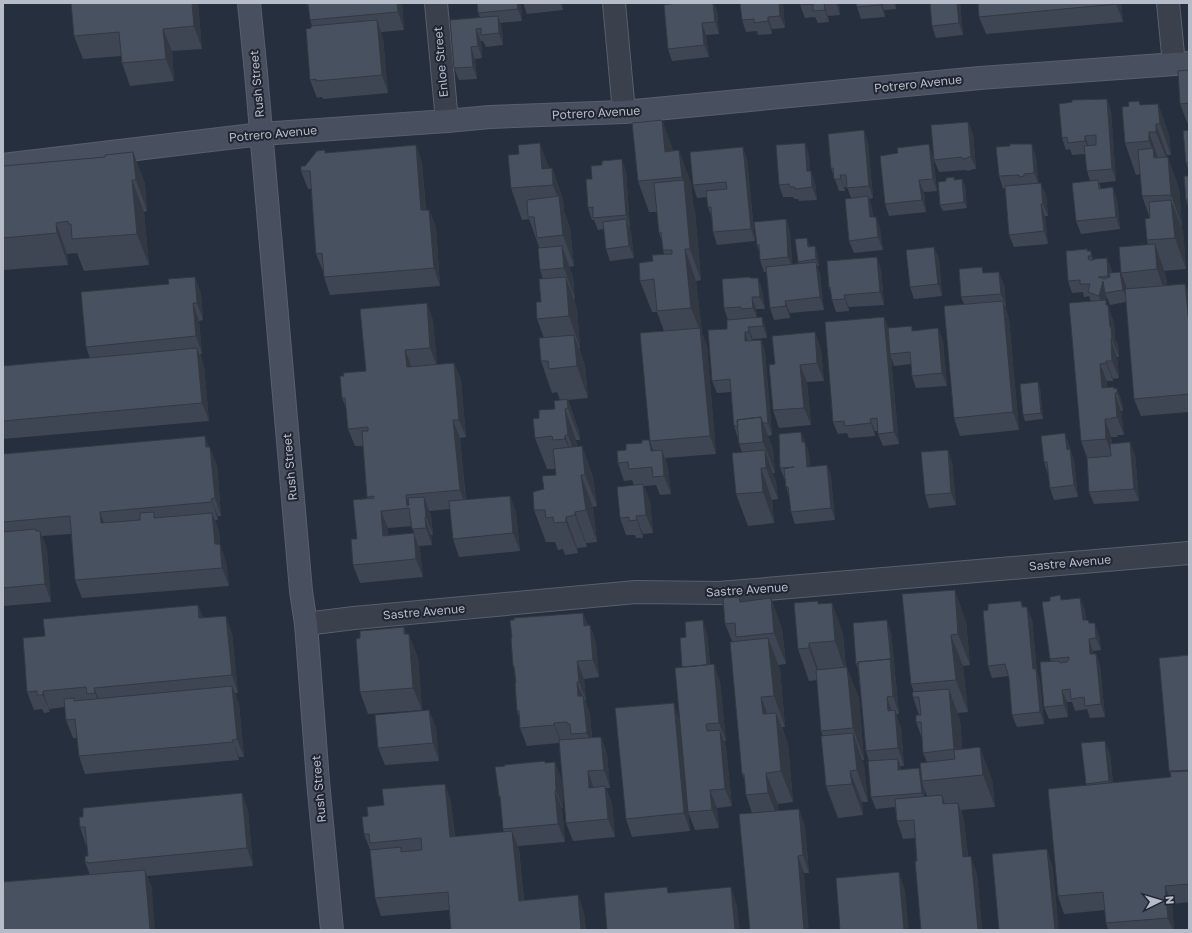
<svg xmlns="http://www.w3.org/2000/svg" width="1192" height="933" font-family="'Golos Text',sans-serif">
	<rect width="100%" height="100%" fill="#262f3d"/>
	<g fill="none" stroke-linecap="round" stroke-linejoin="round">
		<g stroke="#585f6b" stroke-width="24">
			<path id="street" d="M436,3L447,121
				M614,3L624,112
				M1168,3L1174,64
				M306,624L354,618L636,592L719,593L1189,553"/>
		</g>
		<g stroke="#585f6b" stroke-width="24">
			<path id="secondary" d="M249,3L256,73L301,591L306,624L318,781L332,930
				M3,165L261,134L447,121L490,117L624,112L980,78L1189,63"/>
		</g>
		<use href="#street" stroke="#3a414d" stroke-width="22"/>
		<use href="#secondary" stroke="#48505f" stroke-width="22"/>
	</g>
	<path fill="#3e4653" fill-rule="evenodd" d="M198,3L202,49L172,51L174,81L130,86L122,63L121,56L83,59L74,36Z
		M306,3H402L404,30L381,32L383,38L388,93L323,99L322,97L317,98L310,80L311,28L312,26L310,20L309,9Z
		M523,3H562L563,10L527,14Z
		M839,3L840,15L828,16L829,22L818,23L815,17L805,18L800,5Z
		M856,3H896V9L884,10L885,17L861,19L857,7Z
		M937,3H960L963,35L936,38L932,26Z
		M978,3H1121L1123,22L986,34L979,17Z
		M783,4L785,28L772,29V34L758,35L757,31L746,32L742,20Z
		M521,6L522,21L500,23L502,28L503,45L486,47L483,41H481L482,58L475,59L477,79L459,80L454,68L480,17L478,13Z
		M717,11L719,34L706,35L709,57L672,61L668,49Z
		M1189,70V127L1180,104Z
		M1107,99L1111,111L1116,181L1099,183L1101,188L1117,199L1120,229L1081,234L1076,221L1090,181L1087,171L1085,154L1072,155L1070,149L1066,150L1062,138Z
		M1158,104L1169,135L1171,155H1167V157L1179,188L1182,226H1181L1183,231L1186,269L1164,271L1166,276L1167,285L1185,284L1189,294V412L1141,416L1134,399L1126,302L1110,305L1107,297L1106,300L1114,323L1115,339L1118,344L1119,357H1117L1119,378L1113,379V381H1107V387H1114L1115,389L1117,388L1123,406V411H1121L1124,435H1117L1118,437H1111L1112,444L1135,454L1139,501L1094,504L1089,492L1087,458L1081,441L1091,301L1089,296L1084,297L1083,292L1072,293L1068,281L1087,249L1094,260L1112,270V273L1125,284L1126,289H1127L1121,273L1148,245L1147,240L1150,218L1142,196L1140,174L1136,175L1125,143L1141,105Z
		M662,120L673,151L691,182L693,204L695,211L701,280L696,281L702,333L707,346L716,454L665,458L668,468L671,494L660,495L656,485L644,486L650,502L653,533L643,534V538H636L635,535H626L620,518L634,485L632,480L624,481L618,463L626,450L649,440L653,451L650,441L664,331L657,312H652L640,281L653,261L664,254L663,250L662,241L659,233L657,212H649L638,181Z
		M968,122L973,134L976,169H972V170L967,171L966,170L939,172L934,160Z
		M864,130L868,143L873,198L869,199L872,208L873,217H876L880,229L883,250L854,253L849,241L851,198L847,187H844L845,191H839L831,168Z
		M1189,130V173L1186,163Z
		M805,143L809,155L810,171L815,183L817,200L799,201L798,199H794L793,197H783L779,185Z
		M416,145L422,163L426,210H429L436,227L440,286L330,295L324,277L323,271L316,254L311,189H308L301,171L305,166L326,153Z
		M133,152L145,184L147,211L144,212L149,265L84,271L77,253L67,254L68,265L3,270V166L105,157Z
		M933,156L937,191L924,192L926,212L889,216L885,204Z
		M1036,156L1038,183L1046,195L1048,216H1045L1048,244L1014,247L1009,235L1005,188L1003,189L999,176Z
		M747,159L755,241L717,245L713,232L712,218L708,207L707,197L697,198L693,185Z
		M549,168H552L563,199L564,211L570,228L574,266L569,267L573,277L575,299H574L577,309L580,348H579L585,366L588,398L568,400L579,431L580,440H576L577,446H582L593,477L597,506L593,507L597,542L586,543L587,547L577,548L578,553L565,555L563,549L558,550L555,542H546L534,510L544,489L556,475L555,469H547L535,438L539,418L555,409L560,400L557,392L552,393L541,361L544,338L537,319L541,302L543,279L540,270L539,247L529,219L522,220L511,188Z
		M626,171L630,227H629L631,232L634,258L610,261L606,249L604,229L598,230L594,220H592L588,208L592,179Z
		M1189,176V208L1186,200Z
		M954,177L955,180L962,179L965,185L967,208L943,211L940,205L946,181Z
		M786,219L790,231L792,264H798V262L809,244L810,247L815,246L817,252L819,266H817L820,274L824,310L790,313V318L774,320L770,308L766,272H764L760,260L759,252L757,245Z
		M934,247L939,259L942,296L914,299L910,287Z
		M881,269L884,305L849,307V311L836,312L832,300L831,293L829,288Z
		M984,273L1004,284L1006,306H1005L1009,319L1019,430L960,436L954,418L964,304L961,297Z
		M195,277L201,294L203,320L199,321L202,354H200L204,366L209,421L3,439V366L90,358L86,347L169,284Z
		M751,278H758L762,290L765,309H756L757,317L766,329L767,338L753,339V340H761L765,352L772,435L768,436L773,449L775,473H773L776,482L778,499L772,500L774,523L748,526L736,494L742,452L739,444L738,438L734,426L731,392L717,393L712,381L727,329L728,320L724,308Z
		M427,303L433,321L437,364L454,363L461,380L466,437L460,438L466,500L510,496L516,513L520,551L459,557L453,539L450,509L429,511L431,515L433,535H431L432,545L419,546L420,551L423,577L360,583L353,565L357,539L368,499L367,497L363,446H355L348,429L347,410L342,398ZM412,526L414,533L388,535V528Z
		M884,317L888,328L914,331L938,328L943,341L947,386L916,388L912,376L911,364L894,366L891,357L899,444L883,446L878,434V431H875V436L849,438L847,433L838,434L833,422Z
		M815,332L821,350L824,381L807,382L811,425L779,428L773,410L775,364Z
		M1038,382L1040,388L1043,419L1025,421L1023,415Z
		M801,432L809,454L810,467L827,465L831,477L835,520L795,524L791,512L789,496L786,487L785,480L780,468Z
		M1065,433L1074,461L1078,497L1054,500L1050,488L1048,474L1044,462Z
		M209,447L217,465L221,516H218V520H215L219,531L220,544L226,562L229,586L82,598L75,580L71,534L42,536L47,549L51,602L3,606V454Z
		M952,462L956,505L929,508L925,495Z
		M902,594L966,621L970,665L963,666L968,712L957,713L960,720L962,749L992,779L995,807L961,810L964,821L968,856L977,874L982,930H921L917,861L915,838L903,839L897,821L895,807L876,809L871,797L869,761L866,751L858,669L856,664L891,632L899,714H896L901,728L904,766H900L901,769L921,773L927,762L923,753L922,738L916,722L919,715L913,697L914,692L911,684ZM924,788L927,796H925Z
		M1060,595L1062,600L1080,598L1085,610L1086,620L1090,623L1099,635L1101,650L1093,651V654H1096L1100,666L1105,717L1090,718L1087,709L1075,711L1072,702H1067L1068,717L1049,719L1044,707L1051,661L1050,659V601Z
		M771,598L782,629L786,664L778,665L780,669L785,727H782L788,744L793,802L778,804V811L799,809L805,827L809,873H804L752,813L746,795L745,780L742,774L732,641L725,624L741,602Z
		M1021,601L1023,607L1032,619L1037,672L1040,681L1044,724L1017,727L1012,715L1009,676L992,678L988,666V610Z
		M832,603L843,634L846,667L859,698L864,760H862L864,765L868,802H862L863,815L838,818L826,786L823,736L821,731L817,680L809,681L798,649L819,604Z
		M198,605L203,618L232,633L238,693H235L239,704L244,757H239V760L85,774L79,756L77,738H73L66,720L65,707L49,709L50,712L44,713L42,709L34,710L27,692L45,636Z
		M583,613L588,625H590L596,643L599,677L584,679L586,700H585L590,714L592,737H601L607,754L610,788H606L612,804L615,837L573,841L566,823L559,743L527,746L520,728L519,717L517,711L516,683L515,671L513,666Z
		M404,627L406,634L418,657L422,710L368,714L360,692V638Z
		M707,633L710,664H714L720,682L726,741H724L726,748L732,806L717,808L719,828L695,830L688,812L690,831L632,837L626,819L680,720L682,667L686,637Z
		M1189,655V902L1172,904L1174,930H1108L1106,923L1105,910L1064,914L1058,896L1087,785L1086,784L1110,753L1113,783L1171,777L1169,771Z
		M429,710L436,728L439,761L385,765L378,748Z
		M545,763L562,780L563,808H562L565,842L518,846L519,849L524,900L578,895L584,913L586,930H451L449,910L381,916L375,898L371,852L364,834L368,816L384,805L445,784L451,802L455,837L504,832L503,829L501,800L499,796Z
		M242,793L248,811L253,866L147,876L152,888L90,875L85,862L88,856L87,845H86L80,827Z"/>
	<path fill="#323943" d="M192,3H198L202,49L194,26Z
		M397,3H402L404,30L398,12Z
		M517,3H520L521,6L522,21L518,9Z
		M560,3H562L563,10Z
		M713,3H714L717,11L719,34L715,22Z
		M779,3H782L783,4L785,28L780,16Z
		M836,3H839L840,15Z
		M880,3H882L884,10L885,17Z
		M894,3H896V9Z
		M957,3H960L963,35L959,23Z
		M1116,3H1121L1123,22L1116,4Z
		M824,4L828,16L829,22L825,10Z
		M498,16L502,28L503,45L499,33Z
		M768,17L772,29V34L768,21Z
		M377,20L383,38L388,93L382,75Z
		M702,23L706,35L709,57L704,45Z
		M163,29L172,51L174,81L166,59Z
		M476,29L481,41L482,58L478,46Z
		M471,47L475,59L477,79L473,67Z
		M1107,99L1111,111L1116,181L1112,169Z
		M1158,104L1169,135L1171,155L1160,124Z
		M662,120L674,152H665Z
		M968,122L973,134L976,169L971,157Z
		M1156,124L1167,155L1168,163L1156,132Z
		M864,130L868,143L873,198L869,186Z
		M1149,132L1160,164L1154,158V153L1149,141Z
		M1085,136L1089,148L1090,153L1085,141Z
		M540,143L552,175L542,169Z
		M805,143L809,155L811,183L807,171Z
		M929,144L933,156L937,191L933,179Z
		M1032,144L1036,156L1039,185L1034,173Z
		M416,145L422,163L427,228L421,210Z
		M743,147L747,159L755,241L751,229Z
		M679,150L691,182L693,204L695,211L701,280L690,249L684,184L682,177Z
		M133,152L145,184L147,211L136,180Z
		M1168,157L1179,188L1182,226L1171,195Z
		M622,159L626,171L630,227L626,215Z
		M552,168L563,199L564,211L570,228L574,266L563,235L560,203L553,185Z
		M811,171L815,183L817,200L812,187Z
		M840,175L844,187L845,191L841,179Z
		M962,179L965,185L967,208L964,202Z
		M132,180L144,212L149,265L137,234Z
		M919,180L924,192L926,212L922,200Z
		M1041,183L1046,195L1048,216L1043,204Z
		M1113,187L1117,199L1120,229L1116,217Z
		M868,196L872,208L874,229L870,217Z
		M1171,200L1183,231L1186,269L1175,238Z
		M1041,204L1045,216L1048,244L1044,231Z
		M429,210L436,227L440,286L434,268Z
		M876,217L880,229L883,250L878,237Z
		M626,219L631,232L634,258L629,246Z
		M786,219L790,231L793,269L788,257Z
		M56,223L67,254L68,265L57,233Z
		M807,238L809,244L811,253L808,247Z
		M1155,244L1166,276L1168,301L1157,269Z
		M562,246L573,277L575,299L564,268Z
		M815,246L817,252L819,266L816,259Z
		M934,247L939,259L942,296L938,284Z
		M685,249L696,281L702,333L707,346L716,454L710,436L701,333L691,308Z
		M1091,251L1095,263L1096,268L1091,256Z
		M877,257L881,269L884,305L880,292Z
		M1107,258L1112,270L1113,288L1108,276Z
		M816,262L820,274L824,310L820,297Z
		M999,272L1004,284L1006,306L1001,294Z
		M1120,272L1125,284L1128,302L1123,290Z
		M195,277L201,294L203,320L197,303Z
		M566,277L577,309L580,348L569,316Z
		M758,278L762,290L765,309L760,297Z
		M1103,281L1105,293L1107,297L1106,300L1114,323L1115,339L1118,344L1119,357L1112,339L1106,305L1103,308L1099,296Z
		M1185,284L1189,294V325Z
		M844,295L849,307V311L845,299Z
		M752,297L756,309L758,320L753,308Z
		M785,301L790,313V318L786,306Z
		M1003,301L1009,319L1019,430L1013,412Z
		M193,303L199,321L202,354L196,336Z
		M427,303L433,321L437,366L430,348Z
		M762,317L766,329L767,338L763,326Z
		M884,317L889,329L890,354L891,357L899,444L894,432Z
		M748,327L753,339V344L749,332Z
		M938,328L943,341L947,386L942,373Z
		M745,332L749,344L745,341Z
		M815,332L821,350L824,381L817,363Z
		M574,335L585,366L588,398L577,366Z
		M1111,339L1117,357L1119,378L1112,361Z
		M761,340L765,352L772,435L768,423Z
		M197,348L204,366L209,421L202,403Z
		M405,350L412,368L407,367Z
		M1106,361L1113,379V381L1106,363Z
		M454,363L461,380L466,437L459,420Z
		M1100,364L1107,381L1109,405L1102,388Z
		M800,365L807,382L811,425L804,408Z
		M1038,382L1040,388L1043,419L1041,413Z
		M1117,388L1123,406V411L1117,393Z
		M1115,393L1121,411L1124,435L1117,417Z
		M567,399L579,431L580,440L568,408Z
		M565,409L576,440L579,467L568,435Z
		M761,417L773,449L775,473L763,442Z
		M870,419L875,431V436L871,423Z
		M1105,419L1111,437L1113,457L1106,439Z
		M453,420L460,438L466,507L460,490Z
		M801,432L809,454L811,479L807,467L802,442Z
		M1065,433L1069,445L1070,455V449L1074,461L1078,497L1074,485L1067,450Z
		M565,435L576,467L577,470L565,439Z
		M205,436L211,452L210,447L217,465L221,516L215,498L206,447Z
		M649,440L656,457L651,451Z
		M1130,442L1135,454L1139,501L1134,489Z
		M582,446L593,477L597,506L585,475Z
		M662,450L668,468L671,494L664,476Z
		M765,450L776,482L778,499L766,468Z
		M948,450L952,462L956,505L951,493Z
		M827,465L831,477L835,520L831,508Z
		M761,468L772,500L774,523L763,492Z
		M581,475L593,507L597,542L586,510Z
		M643,484L650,502L653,533L646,515Z
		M406,495L412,512L407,506Z
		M510,496L516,513L520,551L513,533Z
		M424,497L431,515L433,535L426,517Z
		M211,499L218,516V520Z
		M381,511L388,528L390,553L383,536Z
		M100,512L107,530L101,523Z
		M575,512L586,543L587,547L575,515Z
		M212,513L219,531L221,562L215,544Z
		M636,516L643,534V538L637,520Z
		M425,517L431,535L432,545L426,528Z
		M566,517L577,548L578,553L566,522Z
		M36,529L42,545L40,531L47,549L51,602L45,584Z
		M414,533L420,551L423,577L416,559Z
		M220,544L226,562L229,586L222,568Z
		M955,590L966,621L970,665L958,634Z
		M771,598L782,629L786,664L774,633Z
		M1080,598L1085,610L1087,632L1083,620Z
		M832,603L843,634L846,673L835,641Z
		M198,605L205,622L199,618Z
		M1027,607L1032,619L1037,672L1040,681L1044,724L1040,712L1033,669Z
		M583,613L590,630L584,626Z
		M226,616L232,633L238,693L232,675Z
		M703,620L707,633L711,677L707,665Z
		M887,620L891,632L899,714L893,696Z
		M1095,623L1099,635L1101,650L1096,638Z
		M590,625L596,643L599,677L593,660Z
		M404,627L410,644L409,634L418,657L422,710L413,688L404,634Z
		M951,635L963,666L968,712L956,680Z
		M768,638L780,669L785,727L774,696Z
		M1089,639L1093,651L1094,666L1090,654Z
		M809,643L820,675V680L809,648Z
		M1096,654L1100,666L1105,717L1101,704Z
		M577,661L584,679L586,700L579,682Z
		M714,664L720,682L726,741L719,723Z
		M847,667L859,698L864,760L853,728Z
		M577,682L584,700L583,696L590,714L593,751L587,733L578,696Z
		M232,686L239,704L244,757L237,739Z
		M94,688L101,705V711L95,693Z
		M949,689L960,720L965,777H964L954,749Z
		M1062,690L1067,702L1068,717L1064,705Z
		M43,691L50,712L43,695Z
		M761,697L773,728L763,714Z
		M887,697L893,715L888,711Z
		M674,703L680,721L690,831L684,813Z
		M429,710L436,728L439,761L433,743Z
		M895,710L901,728L904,766L898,748Z
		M776,713L788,744L793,802L781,771Z
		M554,723L561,741V743L554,725Z
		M720,730L726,748L732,806L725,789Z
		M853,733L864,765L868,802L857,770Z
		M601,737L607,754L610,788L604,770Z
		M232,740L239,757V760L233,742Z
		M1105,741L1110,753L1114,793L1109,781Z
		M980,747L992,779L995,807L983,775Z
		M898,759L902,771L898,770Z
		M555,762L562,780L563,808L556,791Z
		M919,768L924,780L922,781L924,788L926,805L922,793Z
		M588,771L594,789L589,788Z
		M850,771L862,802L863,815L852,784Z
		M766,773L778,804L780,824L768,793Z
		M445,784L451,802L456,855L450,837Z
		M605,786L612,804L615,837L608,819Z
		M710,790L717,808L719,828L712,810Z
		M555,791L562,808L565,842L558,824Z
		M242,793L248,811L253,866L247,848Z
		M942,795L948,813L943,804Z
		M958,803L964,821L970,874L963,857Z
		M799,809L805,827L809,873L803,855Z
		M512,831L519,849L525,918L519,901Z
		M1047,849L1053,867L1059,930H1055Z
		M798,856L804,873L809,930H804Z
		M971,856L977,874L982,930H978Z
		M145,870L152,888L155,930H150Z
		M899,872L905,890L909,930H904Z
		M1165,886L1172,904L1174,930H1173L1168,918Z
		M731,887L737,905L740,930H735Z
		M578,895L584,913L586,930H581Z"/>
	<path fill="#485160" stroke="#323943" d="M71,3H192L194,26L163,29L166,59L122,63L119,32L74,36Z
		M308,3H397L398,12L310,20Z
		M477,3H517L518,9L478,13Z
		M676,3H713L715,22L702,23L704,45L668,49L664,5Z
		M740,3H779L780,16L768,17V21L754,23V19L742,20Z
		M800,3H836L824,4L825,10L813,11V4L800,5Z
		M856,3H880V5L857,7Z
		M937,3H957L959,23L932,26L930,4Z
		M978,3H1116V4L979,17Z
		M498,16L499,33L481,35V28L476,29L478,46L471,47L473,67L454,68L450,20Z
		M377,20L382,75L316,81V79L310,80L306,29L311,28V26Z
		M1189,70V103L1180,104L1178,71Z
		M1107,99L1112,169L1087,171L1084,146L1096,145V135L1085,136V141L1068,143L1067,137L1062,138L1059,104L1072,102V100Z
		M1139,101L1140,105L1158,104L1160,124H1156V132H1149V141L1125,143L1122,107L1129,106L1128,102Z
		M662,120L665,152L679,150L682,177L638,181L632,123Z
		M968,122L971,157H968V158L962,159V157L934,160L931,125Z
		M864,130L869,186L847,188L846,175H840L841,179H834L833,168H831L828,134Z
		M1189,130V163H1186L1183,131Z
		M540,143L542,169L552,168L553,185L511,188L508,155L519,154L518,145Z
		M805,143L807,171H811L812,187L795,189V187H790L789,184L779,185L776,145Z
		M929,144L933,179L919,180L922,200L885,204L880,156L898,153L897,148Z
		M1010,144H1032L1034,173L1024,174V176L1020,177L1019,175L999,176L996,147L1010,146Z
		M416,145L421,210H429L434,268L324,277L322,253L316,254L310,171H301V166H305L317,151L325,150V153Z
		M743,147L751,229L713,232L711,207H708L706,191L727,189L726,182L693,185L690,152Z
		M1153,148L1154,158L1168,157L1171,195L1142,196L1138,150Z
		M133,152L136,180H132L137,234L72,239L71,224H68V221L56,223L57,233L3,238V166L105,157V155Z
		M622,159L626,215L593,218V207L588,208L586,179H592L591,166L602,165V161Z
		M1184,176H1189V200H1186Z
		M954,177V180L962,179L964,202L940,205L938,182L946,181V178Z
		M684,180L690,249H685L691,308L657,311L654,279L640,281L639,263L653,261L652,255L672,254V250H663L661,232L659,233L654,183Z
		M1098,180L1099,189L1113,187L1116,217L1076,221L1072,183Z
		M1041,183L1043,204H1041L1044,231L1009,235L1005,186Z
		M559,196L563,235L537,238L534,217H528L527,200Z
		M868,196L870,217H876L878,237L849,241L845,199Z
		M1171,200L1175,238L1147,240L1145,219L1150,218L1149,202Z
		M626,219L629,246L606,249L603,222Z
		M786,219L788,257L760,260L759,245H757L754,222Z
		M807,238L808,247L815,246L816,259L798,262L795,239Z
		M1155,244L1157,269L1121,273L1119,247Z
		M562,246L564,268L540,270L538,248Z
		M934,247L938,284L910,287L906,250Z
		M1087,249V251H1091V256H1088L1089,260H1094V259L1107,258L1108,276L1098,277L1104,279L1110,277L1109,273L1120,272L1123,290L1105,293L1103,281L1099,296L1088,292L1090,284H1080V280L1068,281L1066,251Z
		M877,257L880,292L844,295L845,299L832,300L830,287L829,288L827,261Z
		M816,262L820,297L785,301L786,306L770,308L766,267Z
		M982,267L983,273L999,272L1001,294L961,297L959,269Z
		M195,277L197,303H193L196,336L86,347L81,292L169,284L168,279Z
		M566,277L569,316L537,319L536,302H541L539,279Z
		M750,277V278H758L760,297H752L753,308L741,309V307L724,308L722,279Z
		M1185,284L1189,325V394L1134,399L1125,289Z
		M1106,300V305H1108L1110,327H1111L1112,339H1111L1112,361H1106V363L1100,364L1102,388L1114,387V389L1117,388V393H1115L1117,417L1111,418V419H1105L1106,439L1081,441L1069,303Z
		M1003,301L1013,412L954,418L944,306Z
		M427,303L430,348L405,350L407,367L454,363L459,420H453L460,490L406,495L407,506L409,505L408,498L424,497L426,517H425L426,528L412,529L409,508L381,511L383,536L414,533L416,559L353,565L351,539H357L353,500L374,498V496L367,497L362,431H368V427L348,429L345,398H342L340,376H344L343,373L366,371L360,309Z
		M762,317L763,326L748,327L749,332H745V341L761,340L768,423H763L761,417L737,420L738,426H734L730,379L712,381L708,330L727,329V320Z
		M884,317L894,432L878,434L877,418L870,419L871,423L845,426L844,421L833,422L825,322Z
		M912,326V331L938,328L942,373L912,376L910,352L890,354L888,328Z
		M700,328L710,436L650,441L640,333Z
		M815,332L817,363L800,365L804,408L773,410L769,365L775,364L772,336Z
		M574,335L577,366L549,369L548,361H541L539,338Z
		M197,348L202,403L3,421V366Z
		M1038,382L1041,413L1023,415L1020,384Z
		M567,399L568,408L565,409L568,435H565V439L553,440L552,436L535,438L533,419L539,418V410L555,409L554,401Z
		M761,417L763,442L739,444L737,420Z
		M801,432L802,442H805L807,467L827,465L831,508L791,512L788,487H786L784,469L794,467L780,468L779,434Z
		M1065,433L1067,450L1070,449L1074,485L1050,488L1047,462H1044L1041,436Z
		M205,436L206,447H210L215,498L211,499L212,502L100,512L101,523L140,520V513L154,512V518L212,513L215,544H220L222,568L75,580L70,516L3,522V454Z
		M642,440H649L651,451L662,450L664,476L653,477L652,467L629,469L628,462L618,463L617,451L626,450V444L642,443Z
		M1130,442L1134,489L1089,492L1087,458L1111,456L1110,444Z
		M582,446L585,475H581L586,510L575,512V515L566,517V522L554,523L553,517L546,518L545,510H534L533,492L544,489L542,476L556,475L553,449Z
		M765,450L766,468H761L763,492L736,494L732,453Z
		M948,450L951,493L925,495L921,452Z
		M643,484L646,515L636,516L637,520L629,521V517L620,518L617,487Z
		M510,496L513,533L453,539L449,501Z
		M36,529V531H40L45,584L3,588V532Z
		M955,590L958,634L951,635L956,680L911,684L902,594Z
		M1060,595L1061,600L1080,598L1083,620H1088L1089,623H1095L1096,638L1089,639L1090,654H1096L1101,704L1085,706L1084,697L1071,699L1070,689L1062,690L1064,705L1044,707L1040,662L1059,661L1060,663L1067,662L1069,659V657L1050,659L1042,602L1050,601V597Z
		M739,597L740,602L771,598L774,633L736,637L735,623L725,624L723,598Z
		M818,601V604L832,603L835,641L809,643V648L798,649L794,603Z
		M1021,601L1022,607H1027L1033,669H1036L1040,712L1012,715L1009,678L1005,664L988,666L983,611L988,610V604Z
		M198,605L199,618L226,616L232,675L94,688L95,693L87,694L86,687L43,691V695H37V691L27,692L23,638L45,636L43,619Z
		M583,613L584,626L590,625L593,660L577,661L579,682H577L578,696H583L587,733L571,734L570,724H567V722L554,723V725L520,728L519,711H517L515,683H516L514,666H513L511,638H512L510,620H514V618Z
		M703,620L707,665L682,667L680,638L686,637L685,622Z
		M887,620L891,662L890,659L858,662V664H856L853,623Z
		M404,627V634H409L413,688L360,692L356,639L360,638V631Z
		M768,638L774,696L761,697L763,714L776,713L781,771L766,773L768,793L746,795L744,774H742L730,642Z
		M1189,655V770L1169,771L1159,658Z
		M890,659L893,696L887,697L888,711L895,710L898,748L866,751L858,662Z
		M714,664L719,723L706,724L707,731L720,730L725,789L710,790L712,810L688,812L675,668Z
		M847,667L853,728L821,731L816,670Z
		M232,686L237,739L232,740L233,742L79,756L75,719L66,720L64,699L74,698V701Z
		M949,689L954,749L923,753L921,722H916V715H921L919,697H913L912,692Z
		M674,703L684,813L626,819L615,708Z
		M429,710L433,743L378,748L375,715Z
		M853,733L857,770L850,771L852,784L826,786L821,736Z
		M601,737L604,770L588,771L589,788L605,786L608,819L566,823L559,740Z
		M1105,741L1109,781L1086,784L1081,743Z
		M980,747L983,775L922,781L920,763L955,759L954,750Z
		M898,759V770L919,768L922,793L871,797L868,761Z
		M545,761V763L555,762L556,791H555L558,824L503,829L500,796H499L495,767L505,766L504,765Z
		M1189,771V884L1165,886L1168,918L1106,923L1103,892L1058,896L1048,789L1171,777L1170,772Z
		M445,784L450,837L512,831L519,901L578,895L581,930H451L448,892L375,898L370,850L401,847V852L422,850L421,838L370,843L369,834H364L362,817L368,816L367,807L384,805L382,789Z
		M242,793L247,848L88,863V862H85V856H88L85,827H80L79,817H83V808Z
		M942,795L943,804L958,803L963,857L971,856L978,930H921L915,861H917L914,820L897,821L895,799Z
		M799,809L803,855L798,856L804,930H750L739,814Z
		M1047,849L1055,930H999L992,854Z
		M145,870L150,930H3V882Z
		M899,872L904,930H840L836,878Z
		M667,887L668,893L731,887L735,930H607L604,893Z"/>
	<g text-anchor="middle" stroke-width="4" stroke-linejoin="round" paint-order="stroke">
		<g font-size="12" fill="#b6bcc8" stroke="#1f2632">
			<text transform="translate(441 62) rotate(-95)" y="4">Enloe Street</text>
			<text transform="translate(257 84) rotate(-95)" y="4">Rush Street</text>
			<text transform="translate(918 84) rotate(-6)" y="4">Potrero Avenue</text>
			<text transform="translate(596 113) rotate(-3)" y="4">Potrero Avenue</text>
			<text transform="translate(273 134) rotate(-5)" y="4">Potrero Avenue</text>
			<text transform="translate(290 467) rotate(-95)" y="4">Rush Street</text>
			<text transform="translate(1070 563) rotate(-5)" y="4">Sastre Avenue</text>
			<text transform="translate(747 590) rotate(-4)" y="4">Sastre Avenue</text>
			<text transform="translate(424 612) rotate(-5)" y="4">Sastre Avenue</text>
			<text transform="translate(319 789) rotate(-95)" y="4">Rush Street</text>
		</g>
	</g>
	<rect width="1192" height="933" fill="none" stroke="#b6bcc8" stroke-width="8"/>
	<g transform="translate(1160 901) rotate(85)" stroke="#1f2632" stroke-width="3" paint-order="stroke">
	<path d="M0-3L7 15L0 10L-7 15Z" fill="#b6bcc8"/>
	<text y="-6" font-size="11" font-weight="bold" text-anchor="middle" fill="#b6bcc8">N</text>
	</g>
</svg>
